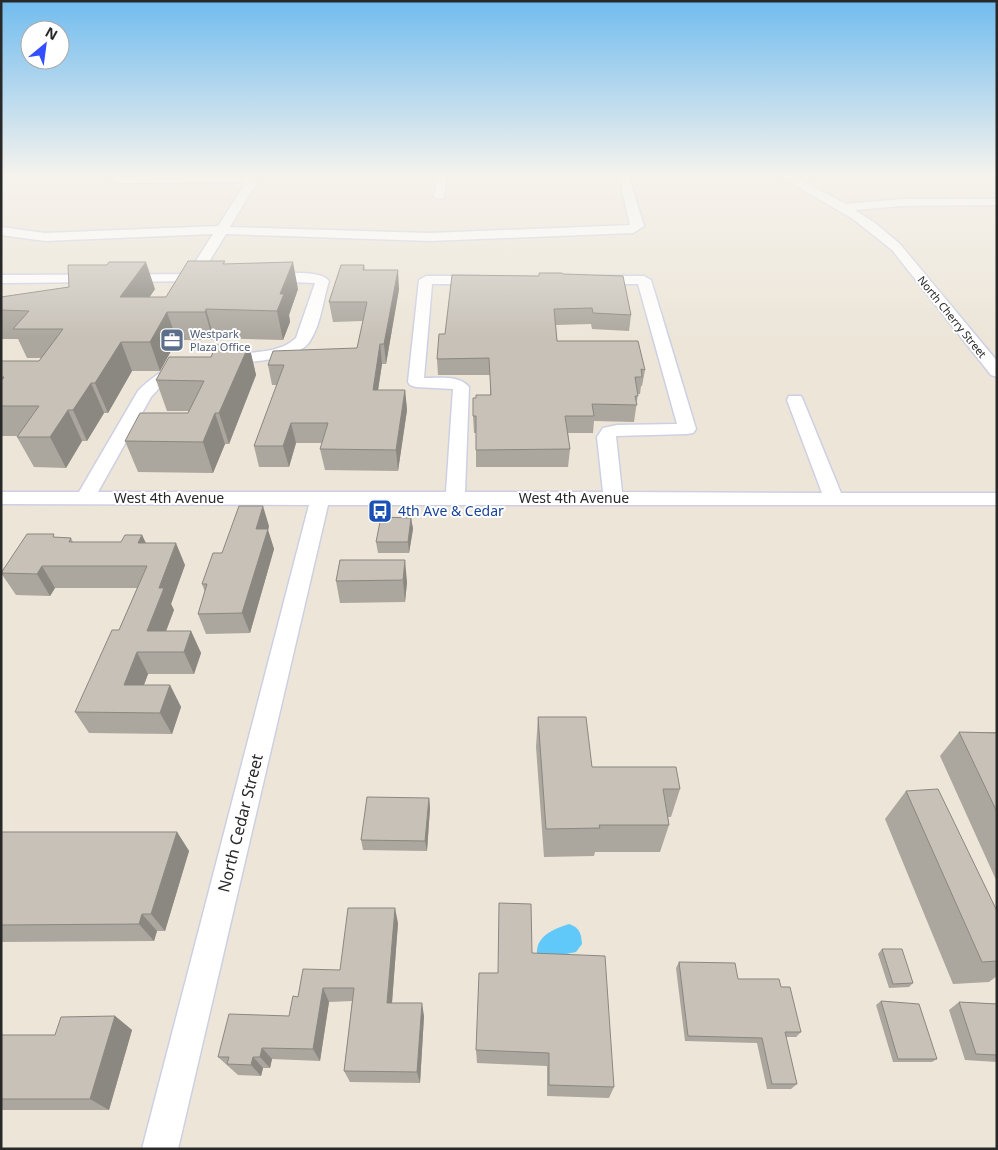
<svg xmlns="http://www.w3.org/2000/svg" width="998" height="1150" font-family="'Noto Sans',sans-serif">
	<rect width="100%" height="100%" fill="#ece5d8"/>
	<path fill="#60c9f9" d="M569,924C580,928 581,933 582,944L576,952L561,955H537C535,936 554,929 569,924Z"/>
	<g fill="none" stroke-linecap="round" stroke-linejoin="round">
		<g stroke="#cdd0e3" stroke-width="3">
			<path id="minor" d="M115,177H260L230,227L430,233L630,225L619,177H629L644,226L633,233L430,241L226,234L204,270L199,271L192,267L213,234L45,241L1,235V227L45,233L218,226L246,182L117,183L112,180Z
				M437,177H447L444,198H436L434,196Z
				M781,177H795L846,204L902,199H997V205L902,206L855,210L875,223L900,244L997,361V377L991,375L892,250L853,219Z
				M207,274L214,278L212,281L1,283V275Z
				M267,274C282,274 320,269 329,281C323,300 321,324 310,341C297,362 245,361 222,365L216,363L214,360L216,357C242,350 276,357 296,338L315,283L262,281L260,278L262,275Z
				M426,276H479L486,280L479,284H432L424,378C438,378 460,375 469,387L465,492H603L597,437L603,428L617,425L677,424L638,284H595L588,280L595,276H644L651,280L696,429L693,433L687,434L616,436L622,492L822,493L787,400L789,396H801L803,400L841,493H997V505H328L178,1149H142L309,505L1,504V492H79L138,391C150,379 170,362 189,367L191,370L189,373L163,384L151,397L98,492H446L453,389L416,387L410,385L408,382L419,280Z"/>
		</g>
		<use href="#minor" fill="#fff" fill-rule="evenodd"/>
	</g>
	<path fill="#aba69e" d="M226,264L298,289L289,315L290,322L283,340L214,338L213,340H177L160,371H132L108,413H104L87,441H82L66,468L34,467L17,437L18,436H1V361H39L41,358H27L18,339H1V297L155,289L149,297H166Z
		M364,265L365,270L399,289L386,364H382L378,390H405L407,410L398,471L325,470L320,449L322,443H296L289,467H259L254,446L277,385H272L268,365L357,348L363,321L333,322L329,302Z
		M539,273L563,274L631,315L629,331L592,329L591,324L556,325L557,341L645,370L642,386H641L640,394H638L634,422L594,421L593,433H568L570,449L568,467H476V433H474L473,416L476,398L490,395V375H438L437,359L539,276Z
		M249,345L256,375L229,444H225L213,473L138,472L125,441L188,413L189,411H167L156,380L211,357Z
		M411,518L413,529L409,553H378L376,542Z
		M269,526L268,530L274,549L250,633L206,634L198,614L205,592L202,584L222,553Z
		M142,535L146,543L185,565L171,604L174,610L166,631H191L201,653L194,674H148L144,685H170L181,707L172,734L89,733L75,712L119,630L137,588H55L50,596L16,595L1,573L56,537L71,538L73,542H121Z
		M340,560L407,582L405,602L340,603L336,581Z
		M538,717L592,767L680,789L671,817H668L669,825L660,852H595L594,856L544,857L536,747Z
		M959,732H997V882L940,756Z
		M906,791L997,911V976L989,982L953,984L885,819Z
		M429,798L430,808L427,851L363,850L361,840Z
		M1,832H177L189,851L165,931H157L154,941L1,942Z
		M398,923L392,1003L424,1016L420,1083L350,1082L344,1071L352,1001L329,1002L320,1061L272,1059L270,1068H263L261,1076L238,1075L218,1057L289,1016L298,997L340,970Z
		M882,949L913,983L909,987L889,988L878,954Z
		M532,953L614,1087L609,1098L547,1096V1066L477,1063L476,1050L498,973Z
		M679,962L738,979L781,987L801,1032L796,1037H786L797,1084L791,1089H767L757,1043L685,1041L676,968Z
		M881,1001L937,1059L932,1062H893L876,1005Z
		M959,1002L997,1004V1062L965,1060L949,1010Z
		M115,1016L132,1030L109,1110H1V1035H55Z"/>
	<path fill="#8b8781" d="M146,262L155,289L131,325L120,297Z
		M293,262L298,289L289,315L290,322L283,340L277,311L280,294Z
		M398,270L399,289L386,364L384,344Z
		M206,309L214,338L213,340L205,312Z
		M167,312L177,340L160,371L150,342Z
		M121,342L132,371L108,413L95,383Z
		M380,344L382,364L375,410L373,390Z
		M249,345L256,375L229,444L219,413Z
		M91,383L104,413L87,441L73,410Z
		M405,390L407,410L398,471L396,450Z
		M68,410L82,441L66,468L50,437Z
		M215,413L225,444L213,473L203,442Z
		M291,423L296,443L289,467L283,446Z
		M263,506L269,526L268,530L274,549L250,633L242,613L256,529Z
		M411,518L413,529L409,553L408,542Z
		M142,535L152,557L138,543Z
		M176,543L185,565L171,604L174,610L158,652L147,631L159,588Z
		M405,560L407,582L405,602L403,580Z
		M42,566L55,588L50,596L37,574Z
		M191,631L201,653L194,674L184,652Z
		M137,652L148,674L136,706L124,685Z
		M170,685L181,707L172,734L160,713Z
		M429,798L430,808L427,851L425,841Z
		M177,832L189,851L165,931L151,914Z
		M395,908L398,923L391,1015L387,1003Z
		M142,914L157,931L154,941L139,924Z
		M323,988L329,1002L320,1061L313,1049Z
		M422,1003L424,1016L420,1083L417,1072Z
		M115,1016L132,1030L109,1110L90,1099Z
		M262,1048L272,1059L270,1068L260,1057Z
		M253,1057L263,1068L261,1076L251,1065Z"/>
	<path fill="#c7c1b8" stroke="#8b8781" d="M188,261H225L223,264L293,262L280,294H284L277,311L206,309L205,312H167L150,342H121L95,383H91L73,410H68L50,437H17L39,406H1V381L4,377H1V361H39L63,329H13L29,311L1,310V297L69,287L68,265H107L109,262H146L120,297H166Z
		M341,265H364L363,270H398L384,344H380L373,390H405L396,450L320,449L328,423H291L283,446H254L284,365H268L273,351L357,348L367,302H329Z
		M539,273H562L563,274L623,276L631,315L593,313L592,308L554,309L557,341H638L645,370L641,369L642,377H635L638,396H635L637,405L592,404L594,416H565L570,449L476,450V416H473V398H476V395H491L489,358L437,359L439,334H445L452,275L539,276Z
		M216,345H249L219,413H215L203,442L125,441L140,413H188L204,381L156,380L169,357H211Z
		M239,506H263L256,529H268L242,613L198,614L207,584H202L213,553H222Z
		M381,517L411,518L408,542H376Z
		M27,534H54L53,537L71,538L69,542H121L125,535H142L138,543H176L159,588H164L147,631H191L184,652H137L124,685H170L160,713L75,712L112,630H119L147,566H42L37,574L1,573Z
		M340,560H405L403,580L336,581Z
		M538,717H586L592,767H676L680,789H663L669,825H599L600,828L546,829Z
		M959,732L997,733V812Z
		M938,789L997,911V961L982,962L906,791Z
		M367,797L429,798L425,841L361,840Z
		M1,832H177L151,914H142L139,924L1,925Z
		M499,903L531,904L532,953L605,956L614,1087L549,1085V1053L476,1050L479,973H498Z
		M348,908H395L387,1003H422L417,1072L344,1071L354,988H323L313,1049L262,1048L260,1057H253L251,1065L227,1064L229,1057H218L229,1014L289,1016L293,996L298,997L303,969L340,970Z
		M882,949H902L913,983L893,984Z
		M679,962L735,963L738,979H779L781,987H790L801,1032H785L797,1084H772L762,1038L688,1036Z
		M881,1001L919,1004L937,1059H898Z
		M959,1002L997,1004V1055L976,1054Z
		M115,1016L90,1099H1V1035H55L61,1017Z"/>
	<linearGradient id="sky" x2="0" y2="1"><stop stop-color="#71bcef"/><stop offset="0.52" stop-color="#f6f3ed"/><stop offset="1" stop-color="#f6f3ed" stop-opacity="0"/></linearGradient>
	<rect width="998" height="338" fill="url(#sky)"/>
	<defs>
		<g id="office-square" transform="scale(1.25)"><rect x="-9" y="-9" width="18" height="18" rx="4" fill="#5c6f8a" stroke="#fff"/><path d="M-6-3h4V-5.5h4V-3h4V5H-6ZM-1-4.5V-3h2v-1.5ZM-6 0V1H6V0Z" fill="#fff"/></g>
		<g id="bus-square" transform="scale(1.25)"><rect x="-9" y="-9" width="18" height="18" rx="4" fill="#1a4fb4" stroke="#fff"/><path d="M-5-6H5V4H4V6H2V4H-2V6H-4V4H-5ZM-3.5-4V0h7V-4ZM-3.5 1.2v1.5H-2V1.2ZM2 1.2v1.5H3.5V1.2Z" fill="#fff"/></g>
	</defs>
	<g fill-rule="evenodd">
		<use href="#office-square" x="172" y="340"/>
		<use href="#bus-square" x="380" y="511"/>
	</g>
	<g text-anchor="middle" stroke-width="4" stroke-linejoin="round" paint-order="stroke">
		<g font-size="11" fill="#282828" stroke="#fff">
			<text transform="translate(952 317) rotate(51)" y="4">North Cherry Street</text>
		</g>
		<g font-size="11" fill="#4e5e75" stroke="#fff" text-anchor="start">
			<text x="190" y="338">Westpark<tspan x="190" dy="13">Plaza Office</tspan></text>
		</g>
		<g font-size="14" fill="#282828" stroke="#fff">
			<text x="169" y="503">West 4th Avenue</text>
			<text x="574" y="503">West 4th Avenue</text>
		</g>
		<g font-size="14" fill="#164399" stroke="#fff" text-anchor="start">
			<text x="398" y="516">4th Ave &amp; Cedar</text>
		</g>
		<g font-size="16" fill="#282828" stroke="#fff">
			<text transform="translate(240 823) rotate(-76)" y="6">North Cedar Street</text>
		</g>
	</g>
	<rect width="998" height="1150" fill="none" stroke="#282828" stroke-width="5"/>
	<g transform="translate(45 45) rotate(29)"><circle r="24" fill="#ffffff" stroke="#a9a9a9"/>
	<path d="M0-4L9 19L0 12L-9 19Z" fill="#324eff"/>
	<text y="-8" font-size="14" font-weight="bold" text-anchor="middle" fill="#282828">N</text>
	</g>
</svg>
